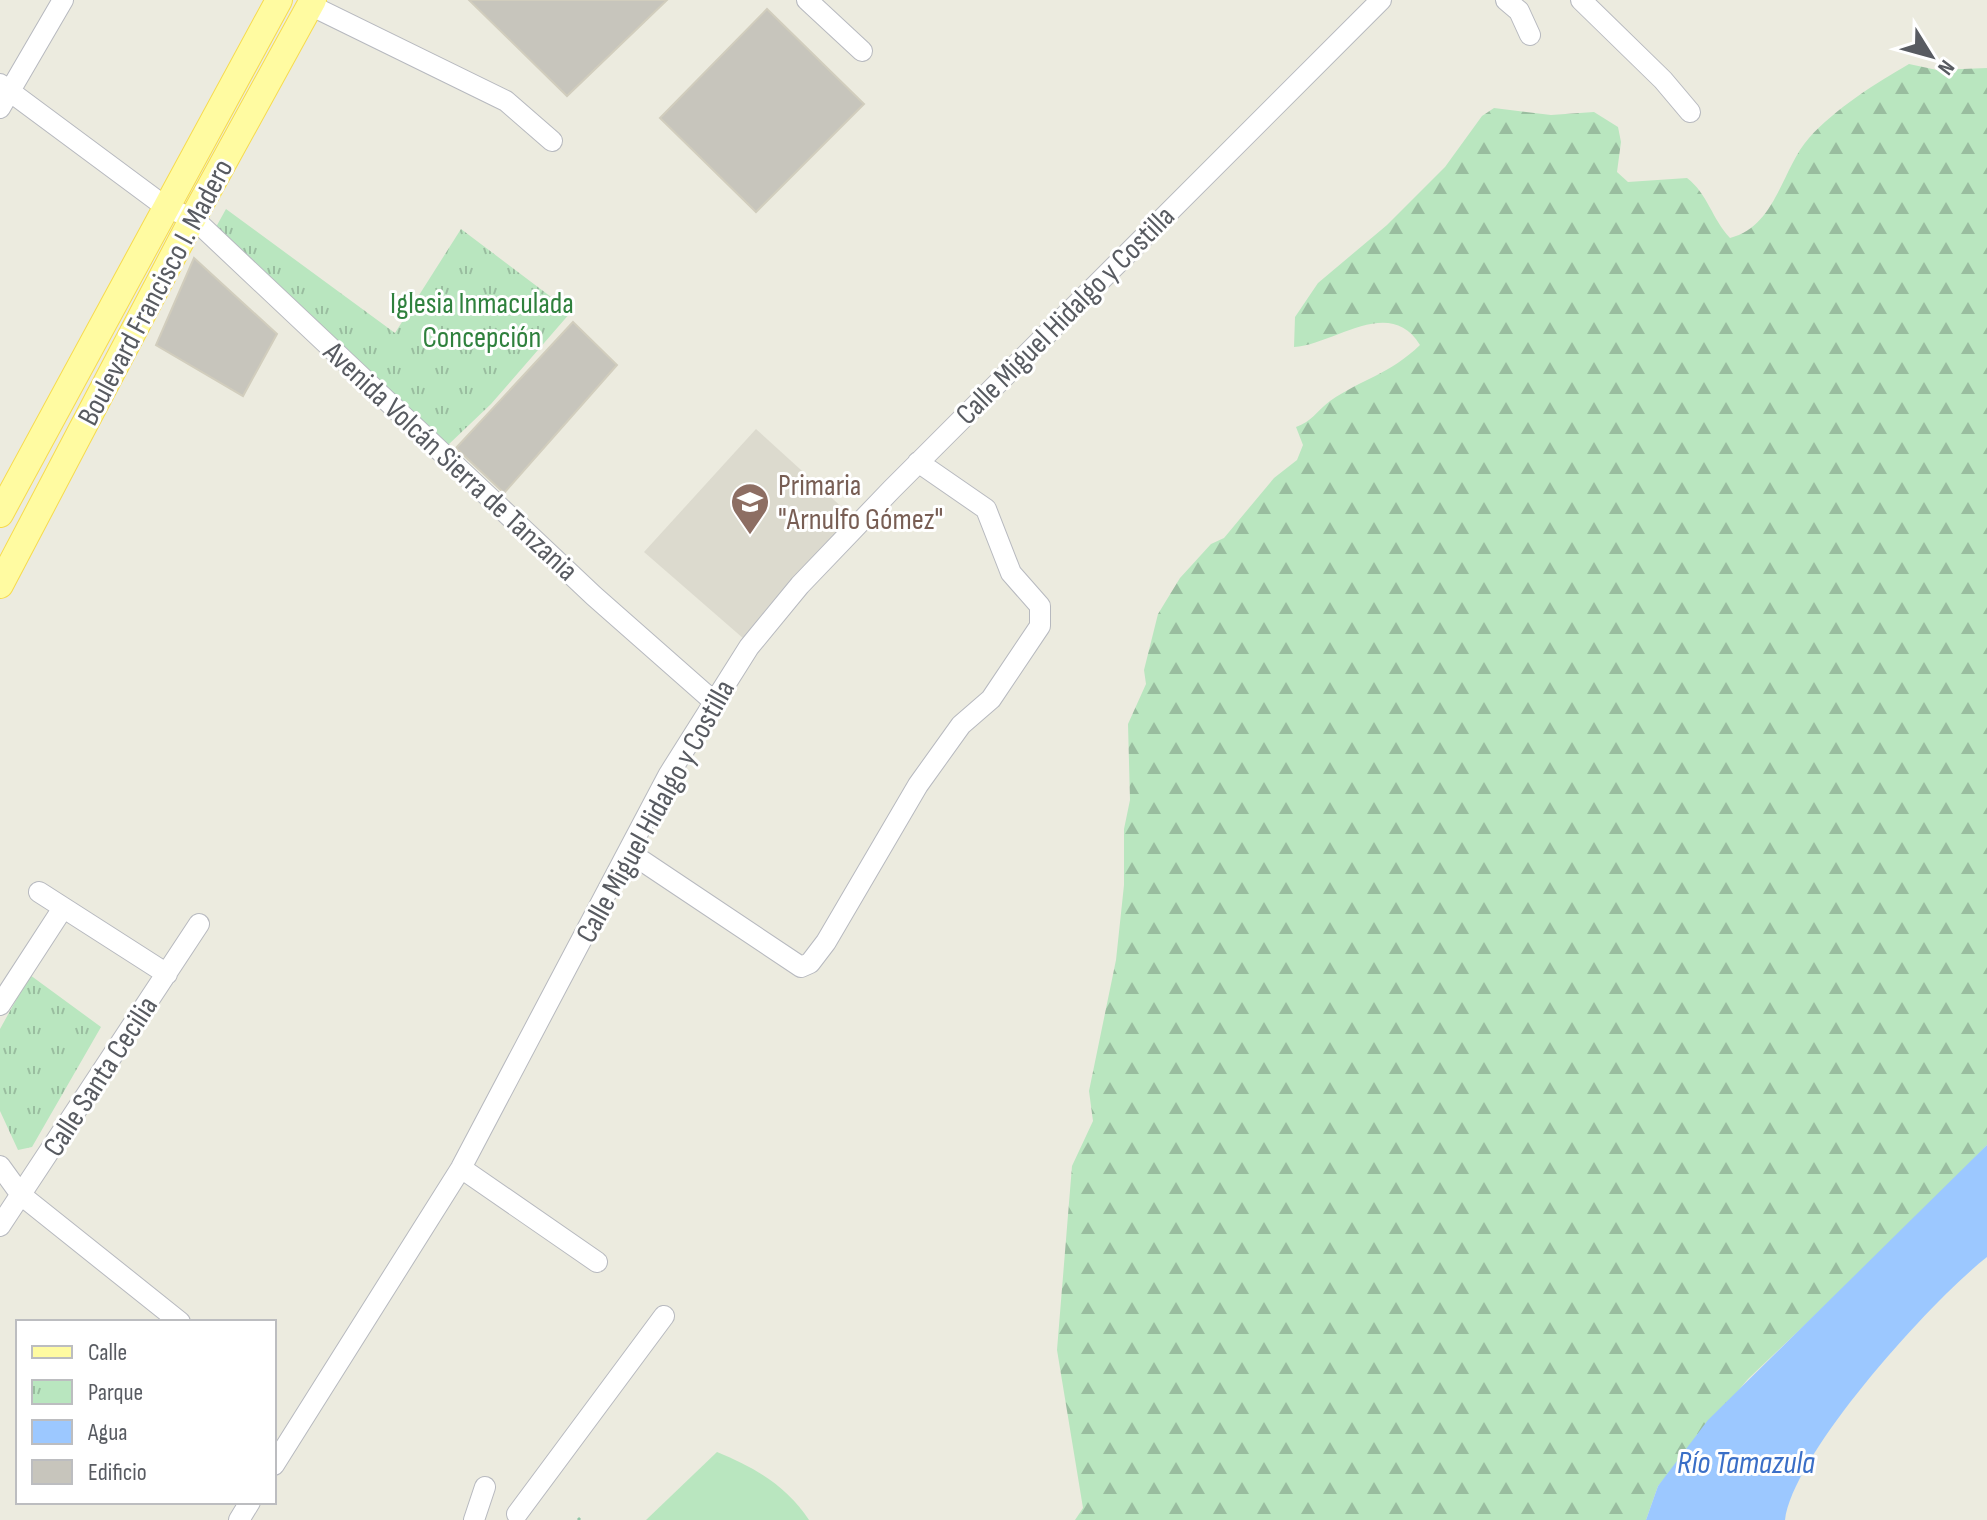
<svg xmlns="http://www.w3.org/2000/svg" width="1987" height="1520" font-family="'Sofia Sans Condensed',sans-serif">
	<defs>
		<pattern id="forest-firs" width="22" height="20" patternUnits="userSpaceOnUse" patternTransform="scale(2)"><rect width="22" height="20" fill="#b9e6bf"/><path d="M5 1l3.5 6h-7zM16 11l3.5 6h-7z" fill="#99bd9f"/></pattern>
		<pattern id="park-tufts" width="24" height="20" patternUnits="userSpaceOnUse" patternTransform="scale(2)"><rect width="24" height="20" fill="#b9e6bf"/><path d="M3 7l-1-3M5 7V3M7 7l1-3M15 17l-1-3M17 17v-4M19 17l1-3" fill="none" stroke="#99bd9f"/></pattern>
	</defs>
	<rect width="100%" height="100%" fill="#ecebdf"/>
	<path fill="#dcdace" d="M756,429L856,520L744,639L644,552Z"/>
	<path fill="#b9e6bf" d="M717,1452C754,1467 787,1486 809,1520H646Z"/>
	<path fill="url(#forest-firs)" d="M1909,64L1937,70L1987,68V1145L1920,1215L1748,1379L1658,1486L1646,1520H1075L1083,1508L1057,1350L1072,1166L1093,1121L1089,1091L1116,960L1124,885V829L1130,800L1128,724L1146,684L1144,670L1158,614L1180,578L1211,544L1224,538L1274,478L1297,460L1303,445L1296,427C1311,422 1317,411 1330,401C1362,379 1390,374 1420,345C1390,295 1335,344 1294,347L1295,317L1318,283L1387,225L1445,167L1482,116L1494,108L1551,115L1594,112L1618,127L1621,142L1617,172L1628,182L1687,178C1708,194 1712,219 1730,238C1776,227 1782,168 1809,138C1835,109 1876,83 1909,64Z"/>
	<path fill="url(#park-tufts)" d="M226,209L395,333L461,229L571,312L491,404L448,445L211,236Z
		M30,975L101,1027L32,1147L18,1150L0,1111V1029Z"/>
	<path fill="#9cc8ff" d="M1987,1145V1257C1931,1301 1794,1452 1785,1520H1646L1658,1486L1708,1420Z"/>
	<path fill="#c7c5bc" stroke="#d1cdbd" stroke-width="2" d="M469,0H667L567,96Z
		M767,9L864,104L756,212L660,118Z
		M194,258L277,334L243,396L156,345Z
		M573,322L617,365L504,493L456,448Z"/>
	<g fill="none" stroke-linecap="round" stroke-linejoin="round">
		<g stroke="#b7b9bf" stroke-width="22">
			<path id="minor" d="M807,0L862,51
				M1506,0L1519,11L1530,35
				M1581,0L1663,80L1690,112
				M310,5L506,101L552,141
				M0,84L167,208L193,218L594,596L712,700
				M0,108L63,0
				M629,852L801,967L810,963L826,942L918,785L961,725L991,699L1040,626V606L1011,573L986,509L918,462
				M39,892L167,974
				M0,1005L63,908
				M0,1166L21,1195L180,1322
				M461,1168L597,1262
				M0,1226L199,924
				M274,1465L461,1168L669,774L749,647L800,585L892,489L1381,0
				M517,1514L664,1316
				M239,1520L250,1502
				M474,1520L485,1487"/>
		</g>
		<g stroke="#f7db4d" stroke-width="28">
			<path id="major" d="M0,514L279,0
				M0,585L193,218L313,0"/>
		</g>
		<path stroke="#92c6a8" stroke-width="3" stroke-dasharray="8 4" stroke-linecap="butt" d="M578,1518L580,1520"/>
		<use href="#minor" stroke="#fff" stroke-width="20"/>
		<use href="#major" stroke="#fffba1" stroke-width="26"/>
	</g>
	<defs>
		<g id="school-pin" transform="scale(2)"><path d="M0 17L-7.5 6A9.5 9.5 0 1 1 7.5 6Z" fill="#8d6e63" stroke="#fff"/><path d="M0-5L7-2L0 1L-7-2ZM-4 1L0 2.5L4 1V4Q0 6-4 4Z" fill="#fff"/></g>
	</defs>
	<g fill-rule="evenodd">
		<use href="#school-pin" x="750" y="502"/>
	</g>
	<g text-anchor="middle" stroke-width="6" stroke-linejoin="round" paint-order="stroke">
		<g font-size="30" fill="#585b61" stroke="#fff">
			<text transform="translate(155 292) rotate(-62)" y="10">Boulevard Francisco I. Madero</text>
			<text transform="translate(1065 315) rotate(-45)" y="10">Calle Miguel Hidalgo y Costilla</text>
			<text transform="translate(451 461) rotate(43)" y="10">Avenida Volcán Sierra de Tanzania</text>
			<text transform="translate(655 811) rotate(-61)" y="10">Calle Miguel Hidalgo y Costilla</text>
			<text transform="translate(100 1076) rotate(-57)" y="10">Calle Santa Cecilia</text>
		</g>
		<g font-size="30" fill="#2f813d" stroke="#fff">
			<text x="482" y="313">Iglesia Inmaculada<tspan x="482" dy="34">Concepción</tspan></text>
		</g>
		<g font-size="30" fill="#785e54" stroke="#fff" text-anchor="start">
			<text x="778" y="495">Primaria<tspan x="778" dy="34">"Arnulfo Gómez"</tspan></text>
		</g>
		<g font-size="32" font-style="italic" fill="#3a6fc7" stroke="#fff">
			<text x="1746" y="1473">Río Tamazula</text>
		</g>
	</g>
	<rect x="16" y="1320" width="260" height="184" fill="#ffffff" stroke="#bcbdc0" stroke-width="2"/>
	<rect x="32" y="1346" width="40" height="12" fill="#fffba1" stroke="#bcbdc0" stroke-width="2"/>
	<text x="88" y="1360" font-size="24" fill="#585b61">Calle</text>
	<rect x="32" y="1380" width="40" height="24" fill="url(#park-tufts)" stroke="#bcbdc0" stroke-width="2"/>
	<text x="88" y="1400" font-size="24" fill="#585b61">Parque</text>
	<rect x="32" y="1420" width="40" height="24" fill="#9cc8ff" stroke="#bcbdc0" stroke-width="2"/>
	<text x="88" y="1440" font-size="24" fill="#585b61">Agua</text>
	<rect x="32" y="1460" width="40" height="24" fill="#c7c5bc" stroke="#bcbdc0" stroke-width="2"/>
	<text x="88" y="1480" font-size="24" fill="#585b61">Edificio</text>
	<g transform="translate(1931 56) rotate(127)" stroke="#ffffff" stroke-width="6" paint-order="stroke">
	<path d="M0-6L14 30L0 20L-14 30Z" fill="#585b61"/>
	<text y="-12" font-size="22" font-weight="bold" text-anchor="middle" fill="#585b61">N</text>
	</g>
</svg>
